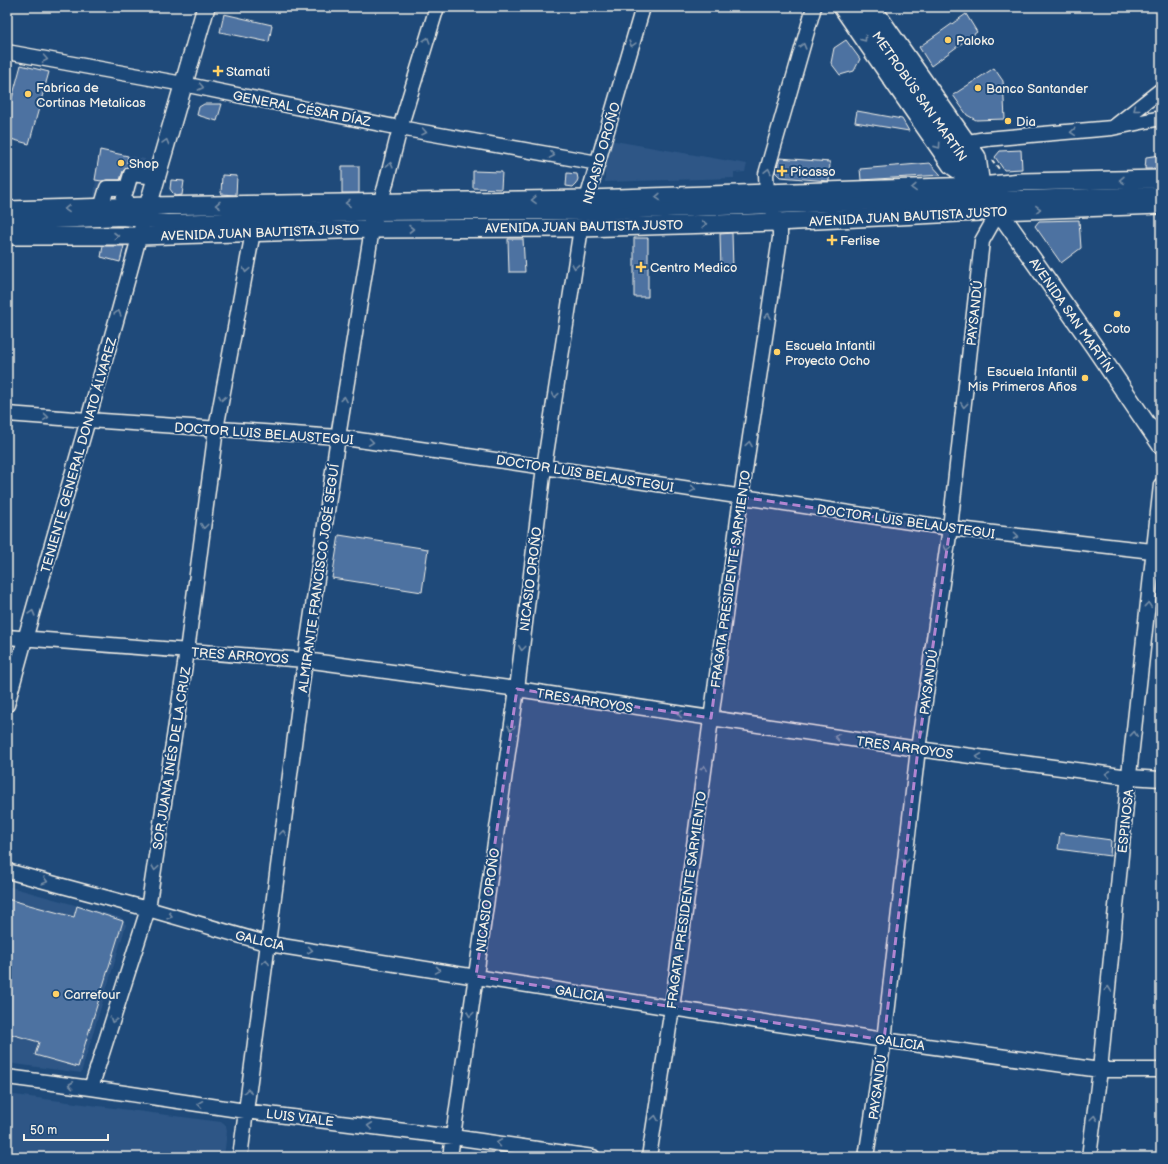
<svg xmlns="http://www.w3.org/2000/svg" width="1168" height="1164" font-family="'Balsamiq Sans',sans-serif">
	<rect width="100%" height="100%" fill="#1f4a7a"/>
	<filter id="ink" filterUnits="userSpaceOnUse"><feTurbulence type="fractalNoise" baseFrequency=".025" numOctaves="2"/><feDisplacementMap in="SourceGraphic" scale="8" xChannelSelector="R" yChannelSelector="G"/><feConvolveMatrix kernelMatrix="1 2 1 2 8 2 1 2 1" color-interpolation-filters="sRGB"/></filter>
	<g filter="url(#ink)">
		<path fill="#2d5686" d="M609,140L747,164L745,172L734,173V178L605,182V169H603Z
			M100,150L145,159L136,192L132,195L94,196Z
			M7,886L122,918L126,925L81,1073L7,1063Z
			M7,1094L221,1122L226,1126L227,1132L224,1157H7Z"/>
		<path fill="#4e72a1" stroke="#f4f1e8" d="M224,14L272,25L269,42L220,32Z
			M966,14L977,32L931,66L919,47Z
			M846,40L860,59L854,71L840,75L831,63L834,48Z
			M21,65L49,72L29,144L7,138V117Z
			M994,68L1003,81L1005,119L976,120L967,115L953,95Z
			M204,104H222L217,121L197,115L199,107Z
			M857,111L902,119L909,131L855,122Z
			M100,150L128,156L127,163L143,167L128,166L123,171L120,180H107L102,181L95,180Z
			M1021,150L1022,169L1004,170L995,157L1000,151Z
			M1161,155V169H1145L1146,157Z
			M780,158L830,162L829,181L780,177L775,172Z
			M930,163L941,175L861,180L860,169Z
			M342,166H359V193H342Z
			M473,171L502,172L501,189L473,188Z
			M567,173L577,174L578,179L576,184L573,187L566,186Z
			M222,175L237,176L236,195L221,194Z
			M171,180L184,181L182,195L175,196L170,189Z
			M1079,220L1081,248L1061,263L1035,226L1039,221Z
			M732,233L733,269L721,270L720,234Z
			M634,238H648V297H634Z
			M508,239H523L525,272H509Z
			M103,246H124L120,262L101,257Z
			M339,535L428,549L422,592L332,578Z
			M1060,833L1111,840L1110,856L1058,849Z
			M7,899L74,917L77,906L123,921L78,1067L35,1055L39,1042L7,1033Z"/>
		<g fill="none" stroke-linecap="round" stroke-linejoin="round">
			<g stroke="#f4f1e8" stroke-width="17">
				<path id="minor" d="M859,7L963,157L979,183
					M7,52L183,84L400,128L598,163
					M1114,127L1161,90
					M968,142L986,139L1112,128L1161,118
					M121,207L131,174L156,177
					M101,208L107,188H127
					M7,223L122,218L167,222L202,221L376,213L525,212L584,213L918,201L1161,194
					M7,414L88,420L338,437L544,467L950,528L1161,552
					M7,637L305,660L517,689L918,749L1129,777L1161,779
					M7,705C50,544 100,386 142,226
					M7,871L148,909L269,944L672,1008L884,1040L1100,1070H1161
					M7,1077L91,1088L245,1111L453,1137L593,1157
					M91,1088L148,909L187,651L216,429L253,232
					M240,1157L305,660L338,437L372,229L385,187L400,128L437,7
					M450,1157L517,689L544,467L581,228L587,199L643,7
					M649,1157L672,1008L741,497L780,238V231L767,193L766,174L814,7
					M866,1157L884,1040L918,749L950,528L982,241L999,211
					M1089,1157L1100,1070L1128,784L1161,485"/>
			</g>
			<g stroke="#f4f1e8" stroke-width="20">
				<path id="major" d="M842,7L951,165L981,186L1093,345L1161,445
					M872,7L977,157L981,186
					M148,206L206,7
					M7,210L148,206L587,199L945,187L981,186L1021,182L1161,179
					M7,236H140L372,229L581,228L777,222L999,211L1161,205"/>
			</g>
			<path stroke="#f4f1e8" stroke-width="2" stroke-dasharray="4 3" stroke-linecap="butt" d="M992,160L1000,170"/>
			<use href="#minor" stroke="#1f4a7a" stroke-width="14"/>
			<use href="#major" stroke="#1f4a7a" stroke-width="17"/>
		</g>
		<defs><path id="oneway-chevron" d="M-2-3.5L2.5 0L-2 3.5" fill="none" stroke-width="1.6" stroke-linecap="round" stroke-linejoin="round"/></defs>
		<g stroke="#748da6">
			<use href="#oneway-chevron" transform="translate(864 39) rotate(55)"/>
			<use href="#oneway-chevron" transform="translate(427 40) rotate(-73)"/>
			<use href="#oneway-chevron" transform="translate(632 44) rotate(106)"/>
			<use href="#oneway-chevron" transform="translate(803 46) rotate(-74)"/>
			<use href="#oneway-chevron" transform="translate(45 59) rotate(10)"/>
			<use href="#oneway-chevron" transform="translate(201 87) rotate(11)"/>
			<use href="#oneway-chevron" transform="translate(1136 109) rotate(142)"/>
			<use href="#oneway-chevron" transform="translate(424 132) rotate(10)"/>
			<use href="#oneway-chevron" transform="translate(1073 132) rotate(175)"/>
			<use href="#oneway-chevron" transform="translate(166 142) rotate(-74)"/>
			<use href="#oneway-chevron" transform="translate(938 146) rotate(55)"/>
			<use href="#oneway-chevron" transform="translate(552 155) rotate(10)"/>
			<use href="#oneway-chevron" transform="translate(390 165) rotate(-76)"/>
			<use href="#oneway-chevron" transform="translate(768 171) rotate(-78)"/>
			<use href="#oneway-chevron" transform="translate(1122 180) rotate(179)"/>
			<use href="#oneway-chevron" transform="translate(914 188) rotate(178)"/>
			<use href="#oneway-chevron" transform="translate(658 197) rotate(178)"/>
			<use href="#oneway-chevron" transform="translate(534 200) rotate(179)"/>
			<use href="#oneway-chevron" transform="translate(348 203) rotate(179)"/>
			<use href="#oneway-chevron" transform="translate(218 205) rotate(179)"/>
			<use href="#oneway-chevron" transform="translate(67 209) rotate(179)"/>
			<use href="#oneway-chevron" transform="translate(1038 209) rotate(-2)"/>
			<use href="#oneway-chevron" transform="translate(704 224) rotate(-2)"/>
			<use href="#oneway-chevron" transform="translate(411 229)"/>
			<use href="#oneway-chevron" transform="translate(116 236)"/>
			<use href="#oneway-chevron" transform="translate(575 266) rotate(99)"/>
			<use href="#oneway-chevron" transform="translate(246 270) rotate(101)"/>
			<use href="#oneway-chevron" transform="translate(118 313) rotate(-74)"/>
			<use href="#oneway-chevron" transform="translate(768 316) rotate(-81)"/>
			<use href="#oneway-chevron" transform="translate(555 395) rotate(99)"/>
			<use href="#oneway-chevron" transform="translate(222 398) rotate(101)"/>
			<use href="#oneway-chevron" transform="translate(344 399) rotate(-81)"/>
			<use href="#oneway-chevron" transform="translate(964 405) rotate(96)"/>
			<use href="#oneway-chevron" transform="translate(46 417) rotate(5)"/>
			<use href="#oneway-chevron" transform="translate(371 442) rotate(8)"/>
			<use href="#oneway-chevron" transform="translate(749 444) rotate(-81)"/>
			<use href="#oneway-chevron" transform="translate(693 489) rotate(9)"/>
			<use href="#oneway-chevron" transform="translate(204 526) rotate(97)"/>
			<use href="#oneway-chevron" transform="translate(1016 536) rotate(7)"/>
			<use href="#oneway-chevron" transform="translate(947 548) rotate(98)"/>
			<use href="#oneway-chevron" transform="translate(1148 605) rotate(-84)"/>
			<use href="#oneway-chevron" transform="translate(32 613) rotate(-74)"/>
			<use href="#oneway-chevron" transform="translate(522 648) rotate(97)"/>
			<use href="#oneway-chevron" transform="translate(680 714) rotate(-171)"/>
			<use href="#oneway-chevron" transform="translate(511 728) rotate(98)"/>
			<use href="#oneway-chevron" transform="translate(920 732) rotate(98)"/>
			<use href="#oneway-chevron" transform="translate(1134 734) rotate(-84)"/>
			<use href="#oneway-chevron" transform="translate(837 737) rotate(-172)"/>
			<use href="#oneway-chevron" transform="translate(979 757) rotate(-172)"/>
			<use href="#oneway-chevron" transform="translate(704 768) rotate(-82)"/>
			<use href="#oneway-chevron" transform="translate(1108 774) rotate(-172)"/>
			<use href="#oneway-chevron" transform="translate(283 833) rotate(-83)"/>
			<use href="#oneway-chevron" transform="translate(905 861) rotate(97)"/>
			<use href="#oneway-chevron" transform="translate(155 868) rotate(99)"/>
			<use href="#oneway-chevron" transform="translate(45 881) rotate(15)"/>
			<use href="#oneway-chevron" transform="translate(170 916) rotate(16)"/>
			<use href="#oneway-chevron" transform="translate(310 950) rotate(9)"/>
			<use href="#oneway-chevron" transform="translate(266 962) rotate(-82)"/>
			<use href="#oneway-chevron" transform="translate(438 970) rotate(9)"/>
			<use href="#oneway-chevron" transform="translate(1108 989) rotate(-84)"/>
			<use href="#oneway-chevron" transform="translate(470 1014) rotate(98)"/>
			<use href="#oneway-chevron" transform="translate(113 1020) rotate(108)"/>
			<use href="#oneway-chevron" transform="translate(71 1085) rotate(-173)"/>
			<use href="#oneway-chevron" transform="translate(248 1091) rotate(-82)"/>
			<use href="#oneway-chevron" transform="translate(200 1104) rotate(-172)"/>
			<use href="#oneway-chevron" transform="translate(655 1118) rotate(-81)"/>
			<use href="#oneway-chevron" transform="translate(1094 1118) rotate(-83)"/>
			<use href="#oneway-chevron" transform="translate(370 1126) rotate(-173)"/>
			<use href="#oneway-chevron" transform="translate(499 1143) rotate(-172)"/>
		</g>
	</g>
	<path fill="#b185d1" fill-opacity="0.2" stroke="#b185d1" stroke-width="3" stroke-dasharray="8 5" stroke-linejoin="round" d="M741,497L950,528L918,749L884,1040L476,976L517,689L711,718Z"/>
	<g fill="#ffd166" stroke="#1f4a7a" stroke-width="1.5">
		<circle cx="948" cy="40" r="4"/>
		<path d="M216 65h4v4h4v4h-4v4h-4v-4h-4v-4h4z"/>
		<circle cx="978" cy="88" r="4"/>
		<circle cx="28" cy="94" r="4"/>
		<circle cx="1008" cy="121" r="4"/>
		<circle cx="121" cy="163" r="4"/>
		<path d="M780 165h4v4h4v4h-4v4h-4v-4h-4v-4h4z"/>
		<path d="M830 234h4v4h4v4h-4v4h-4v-4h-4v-4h4z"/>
		<path d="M639 261h4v4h4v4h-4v4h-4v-4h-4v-4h4z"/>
		<circle cx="1117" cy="314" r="4"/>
		<circle cx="777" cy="352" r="4"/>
		<circle cx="1085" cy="378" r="4"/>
		<circle cx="56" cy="994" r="4"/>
	</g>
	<g text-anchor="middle" stroke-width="4" stroke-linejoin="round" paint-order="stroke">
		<g font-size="13" fill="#f4f1e8" stroke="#1f4a7a" text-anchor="start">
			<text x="956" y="45">Paloko</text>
			<text x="226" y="76">Stamati</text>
			<text x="36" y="92">Fabrica de<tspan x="36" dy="15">Cortinas Metalicas</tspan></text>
			<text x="986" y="93">Banco Santander</text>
			<text x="1016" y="126">Dia</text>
			<text x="129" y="168">Shop</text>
			<text x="790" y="176">Picasso</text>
			<text x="840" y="245">Ferlise</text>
			<text x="650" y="272">Centro Medico</text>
			<text x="1117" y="333" text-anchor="middle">Coto</text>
			<text x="785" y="350">Escuela Infantil<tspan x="785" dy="15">Proyecto Ocho</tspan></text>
			<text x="1077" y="376" text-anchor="end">Escuela Infantil<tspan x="1077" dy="15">Mis Primeros Años</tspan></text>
			<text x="64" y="999">Carrefour</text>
		</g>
		<g font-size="13" fill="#f4f1e8" stroke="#1f4a7a">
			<text transform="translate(920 96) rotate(55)" y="5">METROBÚS SAN MARTÍN</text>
			<text transform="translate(302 108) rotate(11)" y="5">GENERAL CÉSAR DÍAZ</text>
			<text transform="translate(601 153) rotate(-74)" y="5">NICASIO OROÑO</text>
			<text transform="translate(908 216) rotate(-3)" y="5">AVENIDA JUAN BAUTISTA JUSTO</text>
			<text transform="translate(584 226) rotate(-1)" y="5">AVENIDA JUAN BAUTISTA JUSTO</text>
			<text transform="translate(260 232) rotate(-2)" y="5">AVENIDA JUAN BAUTISTA JUSTO</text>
			<text transform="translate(974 313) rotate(-84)" y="5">PAYSANDÚ</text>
			<text transform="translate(1072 315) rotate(55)" y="5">AVENIDA SAN MARTÍN</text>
			<text transform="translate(264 433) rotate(4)" y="5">DOCTOR LUIS BELAUSTEGUI</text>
			<text transform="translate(78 455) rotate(-74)" y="5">TENIENTE GENERAL DONATO ÁLVAREZ</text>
			<text transform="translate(585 473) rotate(9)" y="5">DOCTOR LUIS BELAUSTEGUI</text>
			<text transform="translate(906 521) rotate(8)" y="5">DOCTOR LUIS BELAUSTEGUI</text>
			<text transform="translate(318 578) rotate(-82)" y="5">ALMIRANTE FRANCISCO JOSÉ SEGUÍ</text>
			<text transform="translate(530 579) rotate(-83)" y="5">NICASIO OROÑO</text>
			<text transform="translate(730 579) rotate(-82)" y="5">FRAGATA PRESIDENTE SARMIENTO</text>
			<text transform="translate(240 655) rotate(4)" y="5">TRES ARROYOS</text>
			<text transform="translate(928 682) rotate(-82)" y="5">PAYSANDÚ</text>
			<text transform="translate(585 700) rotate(9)" y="5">TRES ARROYOS</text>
			<text transform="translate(905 747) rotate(8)" y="5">TRES ARROYOS</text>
			<text transform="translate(171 758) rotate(-81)" y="5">SOR JUANA INÉS DE LA CRUZ</text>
			<text transform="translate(1125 821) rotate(-84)" y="5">ESPINOSA</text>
			<text transform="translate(487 900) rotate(-82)" y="5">NICASIO OROÑO</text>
			<text transform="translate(686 900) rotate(-82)" y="5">FRAGATA PRESIDENTE SARMIENTO</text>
			<text transform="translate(260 940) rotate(13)" y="5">GALICIA</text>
			<text transform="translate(580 993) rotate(9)" y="5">GALICIA</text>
			<text transform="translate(900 1042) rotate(8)" y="5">GALICIA</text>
			<text transform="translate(877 1087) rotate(-82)" y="5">PAYSANDÚ</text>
			<text transform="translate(300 1117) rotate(7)" y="5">LUIS VIALE</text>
		</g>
	</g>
	<rect width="1168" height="1164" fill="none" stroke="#1f4a7a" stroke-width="24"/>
	<rect x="12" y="12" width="1144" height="1140" fill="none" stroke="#f4f1e8" stroke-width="1.5" filter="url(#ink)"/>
	<path d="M24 1134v6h84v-6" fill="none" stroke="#f4f1e8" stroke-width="2"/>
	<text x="30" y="1134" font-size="12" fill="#f4f1e8" stroke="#1f4a7a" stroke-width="3" paint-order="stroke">50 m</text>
</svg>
